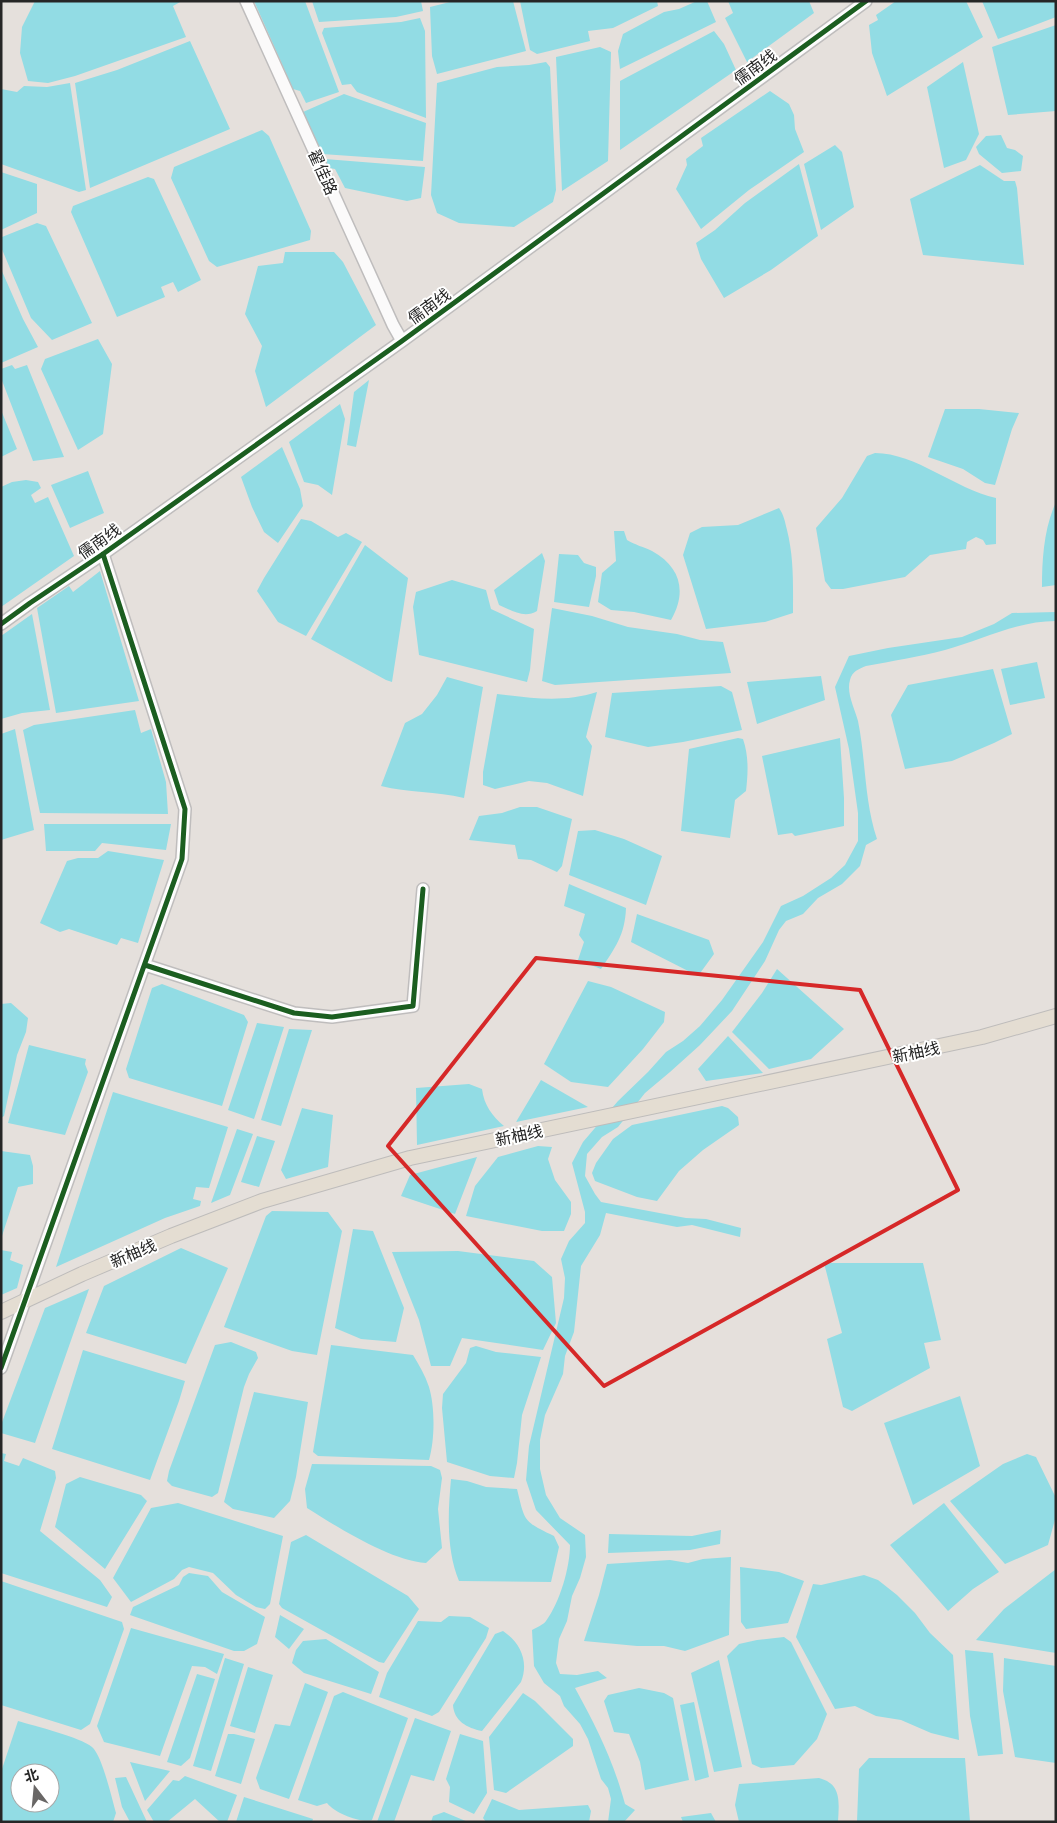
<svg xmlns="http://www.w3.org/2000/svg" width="1057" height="1823" font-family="Raleway,'Noto Sans SC',sans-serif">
	<rect width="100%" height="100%" fill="#e5e0dc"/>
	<path fill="#92dce4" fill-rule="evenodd" d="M35,1H182L173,6L186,37L75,76L48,83L28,81L20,53L22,27Z
		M254,1H305L339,92L306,103L300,91L293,89Z
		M312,1H421L423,11L396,17L319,22Z
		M454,1H513L526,51L437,74L432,56L430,7Z
		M520,1H657L658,6L613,28L588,31L590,41L537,54L530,50Z
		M697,1H707L716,22L620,69L618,51L623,34L664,12L679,9Z
		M728,1H809L814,13L747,62L725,18L733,13Z
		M896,1H966L983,37L887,96L872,53L869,25L878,20L876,15Z
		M982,1H1056V17L998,39Z
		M420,18L425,31L426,118L357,92L351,84L342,85L322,33L324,28L401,22Z
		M1056,25V111L1008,115L992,47Z
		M714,31L724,44L736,70L620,150V81Z
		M190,41L230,129L90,188L75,83L117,70Z
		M600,47L611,52L608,161L562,191L556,57Z
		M546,62L550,67L556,190L553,202L514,227L459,223L437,213L431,195L437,83L497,67L529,65Z
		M963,62L979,134L966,160L944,168L927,87Z
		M70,83L86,190L79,192L1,164V89L17,92L24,86L47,87Z
		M770,91L789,104L794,115L795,129L804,152L749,190L701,229L676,189L687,165L686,159L703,146L701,138Z
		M344,94L426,123L423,161L322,154L303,112Z
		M262,130L269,136L311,231L310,240L217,267L209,261L171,178L174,167Z
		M1001,135L1007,148L1015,150L1023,156L1021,171L1002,173L979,154L976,147L986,136Z
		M835,145L842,152L854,207L821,230L804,164Z
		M325,159L425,167L421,198L407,201L345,188L335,169L329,168Z
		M799,164L818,236L771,270L724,298L701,259L696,243L715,230L745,203Z
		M980,165L1004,181H1015L1017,188L1024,265L923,255L910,199Z
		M1,172L37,184V213L1,230Z
		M148,177L154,179L201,280L178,292L173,282L161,287L165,297L117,317L71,212L73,206Z
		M37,223L46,226L92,323L52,340L31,318L1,247L2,237Z
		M285,252H334L343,262L376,325L266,407L255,371L262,346L245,314L258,266L283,263Z
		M1,269L23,319L38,347L1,363Z
		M98,339L112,364L103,434L78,450L41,369L45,359Z
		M12,365L15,369L27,365L64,457L33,461L1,378V369Z
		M369,380L356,447L347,445L354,392Z
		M340,404L345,419L332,495L318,485L304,482L289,442Z
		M945,409H979L1019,413L1012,429L995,485L985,483L963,469L928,457Z
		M1,410L17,449L1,457Z
		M282,447L300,489L303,506L278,543L264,532L252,507L241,477Z
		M875,453C916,453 955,489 996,498V544L986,545L983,540L976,537L967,542L966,549L930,555L905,577L843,589H831L825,581L816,528L842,498L867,456Z
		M88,471L104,513L70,528L51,485Z
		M26,480L38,482L41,488L31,495L35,503L48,497L74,556L1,607V487L12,482Z
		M1056,502V585L1042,587C1042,559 1044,528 1056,502Z
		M779,508C784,515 785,522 787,530C794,558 793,584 793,613L765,622L706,629L683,555L690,533L702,527L738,525Z
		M301,519L311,521L338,537L346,533L362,542L306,636L278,622L257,591L264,578Z
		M614,531H624L627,540C635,545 644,547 652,551C681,567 687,592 671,620L634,612L611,610L598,602L602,573L616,561Z
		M365,545L408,578L392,682L386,680L311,639Z
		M542,553L545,561L537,611C524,619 511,610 499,605L494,590Z
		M559,554L578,555L584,563L596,567V576L589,607L554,602Z
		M100,571L139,701L56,713L37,608L69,586L73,592Z
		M452,580L486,590L491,609L534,629L530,670L527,682L419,655L413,607L416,592Z
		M552,608L592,616L628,627L677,634L700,640L723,642L731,673L555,685L542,681Z
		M1056,612V621C1017,621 982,640 945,650C919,657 892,661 866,666C859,669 852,671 850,680C846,693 855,709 858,721C866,760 864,800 877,839L866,845L860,866L842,884L818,898L803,914L786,921L779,930L765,961L732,1011L700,1045L670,1072L645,1093L618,1127L602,1137L587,1154L585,1176L595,1194L601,1202L686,1218L706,1219L741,1228L740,1237L692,1225L677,1227L606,1213L600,1235L581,1266L574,1332L565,1356L563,1374L545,1415L540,1440V1469L546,1495L560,1518L585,1535L586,1557L580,1578L572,1596L567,1621L559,1639L556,1663L560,1674L577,1675L598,1671L607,1678L575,1688C597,1728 613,1760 625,1804L635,1810L624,1822H608L611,1799L608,1788L601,1779L588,1739L580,1724L564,1706L560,1696L544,1683L534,1666L532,1630C537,1627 543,1625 546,1621C560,1602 570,1567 570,1545L536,1510L526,1480L529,1446L564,1298L565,1278L561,1259L569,1241L585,1223V1212L572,1163L583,1142L618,1101L648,1072L666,1052L683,1041L700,1026L722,1000L763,942L781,906L803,896L831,878L845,865L858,841V813L849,749L835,687L849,656L888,648L962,637L994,624L1012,613Z
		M32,614L50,710L22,713L1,719V636Z
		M1037,662L1045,698L1010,705L1001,669Z
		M993,669L1012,734L994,743L952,761L905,769L891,715L908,685Z
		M821,676L825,700L757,724L747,682Z
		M447,677L483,687L464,798C436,791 408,793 381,786L405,723L422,714L437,695Z
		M721,686L732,692L742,730L683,742L648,747L605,737L612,693Z
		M597,692L586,737L592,746L583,796L547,783L529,781L495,789L483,785V772L497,694C533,698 562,703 597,692Z
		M135,710L141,733L151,729L166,782L168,814L40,813L23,730L34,725Z
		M15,729L34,830L1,840V734Z
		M738,738L743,739C749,756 748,774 746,791L735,800L730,838L681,831L689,749Z
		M840,738L844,798V826L795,836L792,833L778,835L762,756Z
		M520,807H537L572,819L562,866L557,872L531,860L518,859L515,845L469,840L479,816L502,813Z
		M44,824H171L166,850L102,843L95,851H46Z
		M595,830L624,839L662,856L646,905L569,875L578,831Z
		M108,851L164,860L138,943L121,938L117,945L69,929L60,932L40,923L67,861L78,858H98Z
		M569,884L626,908C625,935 615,948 601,969L578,960L584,942L579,935L585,914L564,906Z
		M637,914L709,940L714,954L698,976L631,942Z
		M777,969L844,1029L811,1059L769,1069L732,1032L762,993Z
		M588,981L611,987L665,1012L664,1022L643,1049L608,1087L571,1082L544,1064Z
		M162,984L244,1015L248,1022L222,1106L129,1078L126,1069L152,988Z
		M11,1003L28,1018L26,1032L17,1055L4,1116L1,1118V1004Z
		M257,1023L284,1027L254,1119L228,1110Z
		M289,1029L312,1030L281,1126L261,1120Z
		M728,1036L763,1073L706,1081L698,1069Z
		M29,1045L86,1059L85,1064L88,1072L65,1135L8,1123Z
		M541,1080L588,1107L516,1122Z
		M469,1084L482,1089C484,1105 492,1116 504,1126L417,1145L416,1088Z
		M113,1092L228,1127L209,1188L196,1187L193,1199L201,1201L200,1206L165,1218L56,1267Z
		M722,1106L728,1108L738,1117L739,1125L703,1150L679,1171L657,1201L637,1197L595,1181L592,1173L596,1163L613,1139L632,1125Z
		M302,1108L333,1115L328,1167L286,1179L281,1170Z
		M237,1129L253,1134L230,1195L211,1203Z
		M257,1136L275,1141L259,1187L241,1182Z
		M538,1146L552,1147L548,1159L555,1180L571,1202V1214L564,1231H542L466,1216L475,1186L498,1157Z
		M1,1151L30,1155L33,1166V1184L18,1187L1,1239Z
		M477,1157L455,1214L401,1196L410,1175Z
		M272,1211L328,1212L342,1231L317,1355L292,1351L224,1327L266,1216Z
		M353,1229L373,1231L404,1308L396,1342L361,1339L335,1328Z
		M181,1248L228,1268L186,1364L86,1333L104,1286Z
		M1,1250L12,1252L10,1260L23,1265L17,1288L1,1295Z
		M458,1251L534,1261L552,1277L556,1323L543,1350L462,1338L450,1366H431L419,1320L392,1252Z
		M824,1263H923L941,1340L924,1343L930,1368L852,1411L843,1407L827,1339L842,1333Z
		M89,1289L35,1443L1,1433V1425L45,1308Z
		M231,1342L256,1352L258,1358L249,1374L244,1387L218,1493L212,1497L172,1486L167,1481L169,1471L215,1345Z
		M331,1345L413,1355C419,1365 425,1375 429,1387C435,1407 435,1439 429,1460L318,1456L313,1452Z
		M476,1346L496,1352L541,1357L522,1415L517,1463L514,1478L490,1476L447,1462L442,1408L443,1394L466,1363L470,1348Z
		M83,1350L185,1381L179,1401L150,1480L52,1449Z
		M254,1392L308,1402L296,1477L290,1501L274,1518L233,1509L224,1502Z
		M960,1396L980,1466L913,1505L884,1423Z
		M1,1453L6,1454L4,1461L19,1466L23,1458L55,1471L56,1478L40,1531L100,1580L112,1597L107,1607L1,1573Z
		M1027,1454L1036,1457L1056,1498V1516L1048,1545L1005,1564L950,1501L1003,1464Z
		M312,1464L431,1466L440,1470L442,1478L438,1509L442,1548L426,1563C391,1561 337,1527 307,1508L305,1489Z
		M80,1477L141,1495L147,1501L105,1569L55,1527L66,1484Z
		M451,1479L467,1481L486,1487L517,1489C525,1522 523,1521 554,1536L559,1547L551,1582L459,1581C446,1550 448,1512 451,1479Z
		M178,1503L283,1536L270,1604L265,1609L256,1607L236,1595L213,1573L189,1567L182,1570L174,1579L131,1602L113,1578L151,1508Z
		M944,1503L999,1572L973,1589L948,1611L890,1545Z
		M721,1530L720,1544L690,1550L608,1553L609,1534L692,1536Z
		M306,1535L408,1596L419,1609L384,1663L379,1662L282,1608L279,1604L291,1542Z
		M731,1557L729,1635L685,1651L664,1646H637L584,1641L599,1595L607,1564L670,1560L688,1563L703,1559Z
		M740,1567L779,1572L804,1581L788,1623L746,1629L741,1622Z
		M1056,1569V1653L976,1640L1004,1609Z
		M189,1573L208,1576L222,1592L265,1617L257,1644L244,1651H234L130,1615L133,1607L179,1585L183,1577Z
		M864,1575L878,1580L897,1595L915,1613L930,1633L953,1655L959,1740L931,1733L901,1720L876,1716L855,1706L835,1709L796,1637L813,1584L821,1585Z
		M1,1581L122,1622L124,1629L90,1724L81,1730L1,1705Z
		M280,1615L304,1629L289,1649L275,1637Z
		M449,1616L470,1617L489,1628L486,1638L439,1712L432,1716L379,1697L387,1673L418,1621L441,1622Z
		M131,1628L224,1654L217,1674L205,1667L192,1666L160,1756L104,1742L97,1726Z
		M503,1631C521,1643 529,1662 521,1682L482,1731C467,1728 454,1721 453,1705L495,1634Z
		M784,1637L791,1642L827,1714L817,1739L794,1765L761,1768L752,1764L727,1656L739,1644L757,1640Z
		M326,1639L379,1672L371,1694L304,1673L292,1663L296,1650L303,1641Z
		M965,1650L993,1653L1003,1754L978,1756L970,1716Z
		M225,1658L244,1664L211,1771L193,1766Z
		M1004,1658L1056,1666V1763L1015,1757L1003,1691Z
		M719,1660L742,1767L714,1772L691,1673Z
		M248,1667L273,1675L255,1733L230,1726Z
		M197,1674L215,1679L190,1758L181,1766L167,1762Z
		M305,1683L328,1692L289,1799L260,1789L256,1778L275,1724L290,1726Z
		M639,1688L664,1693L673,1698L689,1780L645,1790L640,1762L629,1734L614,1732L604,1701L608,1695Z
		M343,1692L408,1718L372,1820C359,1823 335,1813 327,1803L317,1806L298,1800L334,1696Z
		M523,1693L535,1701L573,1739V1746L506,1793L494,1790L489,1737Z
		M694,1702L709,1777L695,1781L680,1705Z
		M415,1718L451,1731L434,1781L411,1775L394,1822H377Z
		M18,1721C35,1726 80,1737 92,1747C102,1755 112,1799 116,1813L113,1822H1V1772ZM20,1773H50V1803H20Z
		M228,1734H234L255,1739L241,1784L215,1776Z
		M460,1734L483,1741L487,1793L474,1814L449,1802L450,1787L446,1779Z
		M869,1758H965L970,1822H857L859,1769Z
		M130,1762L170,1771L145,1801Z
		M185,1776L237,1795L227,1822H220L195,1799L167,1822H154L147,1810L173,1780L179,1781Z
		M126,1777L147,1822H130L122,1807L115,1778Z
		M819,1778C842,1784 839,1802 838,1822H739L735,1805L739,1784Z
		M244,1797L313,1819L312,1822H236Z
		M492,1799L519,1810L588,1805L591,1811L589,1822H486L483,1818Z
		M444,1812L468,1822H431L433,1816Z
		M711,1813L716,1822H683L681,1817Z"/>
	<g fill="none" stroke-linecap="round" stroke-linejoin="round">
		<g stroke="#bfbdbd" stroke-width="14">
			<path id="minor" d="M246,1L393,325L402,341
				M1,624L30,603L103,554L402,341L866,1
				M145,965L294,1013L332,1017L413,1006L423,889
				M1,1368L182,859L185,809L103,554"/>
		</g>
		<g stroke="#bebcbb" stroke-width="16">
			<path id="major" d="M1,1312L82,1274L171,1236L262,1201L410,1158L982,1037L1056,1016"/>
		</g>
		<use href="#minor" stroke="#fbfafa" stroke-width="11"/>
		<use href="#major" stroke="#e4ddd2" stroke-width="14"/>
		<g stroke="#fff" stroke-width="8">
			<path id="cycleway" d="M1,624L30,603L103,554L402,341L866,1
				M145,965L294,1013L332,1017L413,1006L423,889
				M1,1368L182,859L185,809L103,554"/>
		</g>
		<use href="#cycleway" stroke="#1b5e20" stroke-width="5"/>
	</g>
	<path fill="none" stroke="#d62828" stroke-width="4" stroke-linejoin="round" d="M536,958L860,990L958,1190L604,1386L388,1146Z"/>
	<g text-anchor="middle" stroke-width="4" stroke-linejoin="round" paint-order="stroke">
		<g font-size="16" fill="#262626" stroke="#fff">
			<text transform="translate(755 67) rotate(-36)" y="6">儒南线</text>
			<text transform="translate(323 172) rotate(66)" y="6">翟佳路</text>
			<text transform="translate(429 306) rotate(-36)" y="6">儒南线</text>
			<text transform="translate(99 541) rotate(-35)" y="6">儒南线</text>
			<text transform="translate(916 1052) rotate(-12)" y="6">新柚线</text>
			<text transform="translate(519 1135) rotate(-12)" y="6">新柚线</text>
			<text transform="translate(133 1253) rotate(-23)" y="6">新柚线</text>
		</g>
	</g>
	<rect width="1057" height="1823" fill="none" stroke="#262626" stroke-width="5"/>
	<g transform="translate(35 1788) rotate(344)"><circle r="24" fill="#ffffff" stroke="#a8a8a8"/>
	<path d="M0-4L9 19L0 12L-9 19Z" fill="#696766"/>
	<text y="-8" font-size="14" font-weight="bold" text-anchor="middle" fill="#262626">北</text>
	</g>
</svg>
